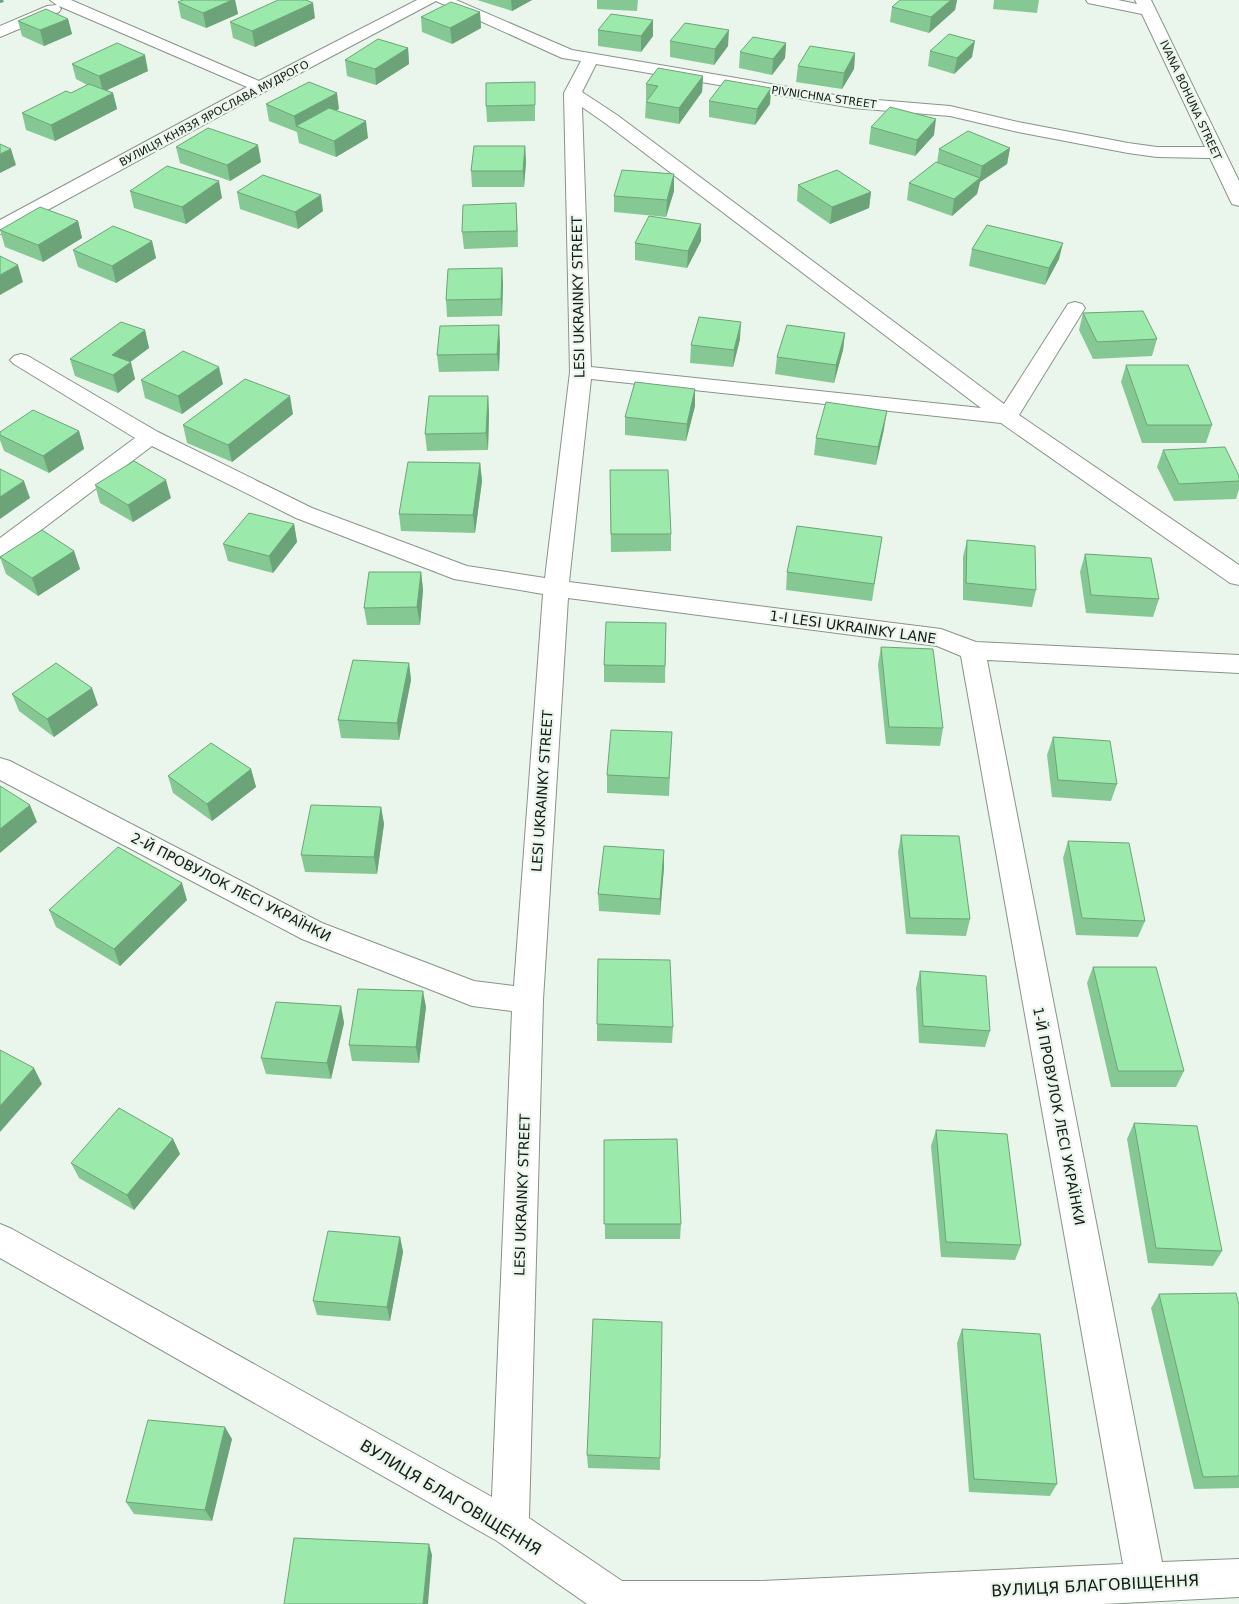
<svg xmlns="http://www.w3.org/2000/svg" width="1239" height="1604" font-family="'DejaVu Sans',sans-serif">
	<rect width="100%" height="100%" fill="#eaf6ec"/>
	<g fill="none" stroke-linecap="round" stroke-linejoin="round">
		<g stroke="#889389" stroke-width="2">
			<path id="minor" d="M50,0H71L259,81L417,0H456L572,50L853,98L950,106L1018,122L1128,143L1157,147H1205L1142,14L1088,3L1086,0H1118L1137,4L1135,0H1151L1239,181V206L1232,204L1230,200L1210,158L1157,157L1128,153L1018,132L950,116L853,108L596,64L582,92L617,115L1004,404L1068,304L1075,302L1082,304L1085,308L1019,415L1239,565V585L1230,583L1001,423L591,379L569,582L941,629L976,642L1239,655V673L987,660L1162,1562L1239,1559V1597L1103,1604H587L497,1541L0,1258V1224L12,1229L492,1497L512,1011L472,1006L302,939L0,780V758L10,761L322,923L474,981L514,986L543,594L454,579L296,518L152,446L8,555L0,558V538L135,438L14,364L10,360L14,356L21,354L28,356L158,432L312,508L467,566L545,578L570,372L564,93L581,61L562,58L436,1L266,91L7,232L0,234V220L247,87L59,6L61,9L59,12L0,37V26L47,6L57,5ZM582,107L605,123L981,408L591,367ZM568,598L937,646L961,656L1123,1564L760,1581H622L529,1518L543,1000Z"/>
		</g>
		<use href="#minor" fill="#fff" fill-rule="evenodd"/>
	</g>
	<path fill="#86c894" d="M183,0H235L238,14L206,28L181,18L178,2Z
		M477,0H532L512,11Z
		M597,0H638L637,11L597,9Z
		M900,0H957L955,10L929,33L890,22L892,7Z
		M994,0H1039L1037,13L993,9Z
		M480,12L481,28L452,44L422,32L421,17Z
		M315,18L255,47L233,38L230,22Z
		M68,19L72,34L44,46L22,36L18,21Z
		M653,20V36L641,52L598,46V30Z
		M670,41L728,46L714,65L670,57Z
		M786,43L785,58L772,75L739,68L740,52Z
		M408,48L409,64L376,85L347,76L345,60Z
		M930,51L972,57L954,74L928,66Z
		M855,53L854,69L842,89L796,82L798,66Z
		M72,64L148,71L107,90L113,93L117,109L55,141L26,130L22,113L71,93L87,85L76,79Z
		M703,76L702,92L679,124L645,118L646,102L647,100H646V84Z
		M771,88L770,104L755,125L709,117V101Z
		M535,98V121L487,122L486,106Z
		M266,104L339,109L336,110L368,138L336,157L299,143L297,132L269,121Z
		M871,127L934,135L915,156L869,144Z
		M525,146L526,162L524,187H472L471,171Z
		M176,147L261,162L230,181L180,163Z
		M1010,148L1007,164L980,182L977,194L952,216L907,200L909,183L937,163L939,149Z
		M798,185L871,192L869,208L830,224L797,201Z
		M130,191L222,198L186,224L134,208Z
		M674,191L666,217L614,212V196Z
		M237,192L323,211L298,229L240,209Z
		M516,203L518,247L464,249L462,232Z
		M78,221L82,238L43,262L5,247L0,230Z
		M701,224V241L687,268L635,260V243Z
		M152,241L156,258L116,283L78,267L73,250Z
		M972,249L1059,259L1045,285L969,266Z
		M502,268L503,285L502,316L447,317L446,300Z
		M1083,313L1157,339L1152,356L1093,359L1079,330Z
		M145,330L149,348L130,362L135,379L118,393L75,376L70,359Z
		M845,333L843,350L834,383L775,374L777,357Z
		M740,339L733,367L690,363L691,345Z
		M500,342L499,371L439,372L437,355Z
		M1126,365L1212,425L1206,443H1142L1121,382Z
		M141,380L223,384L182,414L145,398Z
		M695,389V406L686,441L625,435V417Z
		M488,396L489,413L488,450L427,451L425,434Z
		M293,414L232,462L187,443L183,425Z
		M884,429L876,465L814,455L816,438Z
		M79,431L84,449L49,473L4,451L0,440V432Z
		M1163,450L1239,476V489L1236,499L1174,501L1157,467Z
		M480,463L482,481L475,533L401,531L399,514Z
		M610,470L671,534V551L611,552Z
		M95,485L171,498L133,522L100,503Z
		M294,524L297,542L273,573L228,561L223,544Z
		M882,537L872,601L786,590L787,572Z
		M967,540L1036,590L1032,607L963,600V557Z
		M74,551L80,569L38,596L6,574L0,557V556Z
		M1085,554L1159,599L1153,617L1086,613L1080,572Z
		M421,572L423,590L420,625H367L364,608Z
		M666,623L665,683L604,682V665Z
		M881,647L943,728L940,746L886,744L878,665Z
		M409,663L411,680L399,740L341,738L338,720Z
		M12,694L98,705L54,737L19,711Z
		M672,732L669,796L607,793V775Z
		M1053,737L1117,784L1111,801L1052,797L1047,755Z
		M251,769L256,787L212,821L173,793L168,776Z
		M381,807L384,824L377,874L305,872L301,855Z
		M901,835L970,919L966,936L906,934L898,852Z
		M1068,841L1145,921L1138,937L1076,935L1063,858Z
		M664,850V867L660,915L599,911L598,894Z
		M187,900L120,966L56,927L49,910Z
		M1093,967L1184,1071L1176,1087H1111L1087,983Z
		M920,971L990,1031L985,1047L919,1043L916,988Z
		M341,1006L344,1023L331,1079L266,1074L261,1058Z
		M426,1007L419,1063L352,1061L349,1045Z
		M597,1024L673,1027L672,1043L597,1041Z
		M1134,1123L1222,1251L1213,1266L1148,1263L1127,1139Z
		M936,1130L1021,1245L1015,1260L941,1257L931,1146Z
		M173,1139L180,1154L134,1210L79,1178L71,1163Z
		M604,1140L681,1224L680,1239H605Z
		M400,1237L403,1252L390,1321L317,1315L313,1301Z
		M1159,1294L1239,1305V1488L1194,1489L1151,1308Z
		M962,1329L1057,1484L1050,1496L969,1492L957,1343Z
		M232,1439L212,1521L134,1514L126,1502Z
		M587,1455L660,1458V1470L588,1468Z"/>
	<path fill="#6da378" d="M0,0H3L4,2L0,3Z
		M232,0H235L238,14L206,28L203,13Z
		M511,0H532L512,11Z
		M951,0H957L955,10L929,33L931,17Z
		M313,3L315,18L255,47L252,31Z
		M480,12L481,28L452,44L450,28Z
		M68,19L72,34L44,46L40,30Z
		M653,20V36L641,52V36Z
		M729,30L728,46L714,65L715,49Z
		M975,41L972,57L954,74L957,58Z
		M786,43L785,58L772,75L773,59Z
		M408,48L409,64L376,85L375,69Z
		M855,53L854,69L842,89L844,73Z
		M145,55L148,71L103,92L99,76Z
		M703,76L702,92L679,124V108Z
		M771,88L770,104L755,125L757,109Z
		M113,93L117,109L55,141L51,125Z
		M337,93L339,109L302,129L296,126L297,132L294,116Z
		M936,119L934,135L915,156L917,140Z
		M366,121L368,138L336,157L334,141Z
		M258,145L261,162L230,181L227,165Z
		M525,146L526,162L524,187L523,171Z
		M1010,148L1007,164L980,182L977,194L952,216L954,199L980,178L982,166Z
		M11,149L16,165L0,173V154Z
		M674,174V191L666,217L667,200Z
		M219,181L222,198L186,224L182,207Z
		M871,192L869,208L830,224L832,207Z
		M321,195L323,211L298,229L295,212Z
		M516,203L517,220L518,247L517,231Z
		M78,221L82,238L43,262L38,245Z
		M701,224V241L687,268L688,251Z
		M152,241L156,258L116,283L112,266Z
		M1063,243L1059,259L1045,285L1049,268Z
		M18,265L23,282L0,295V275Z
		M502,268L503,285L502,316L501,299Z
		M741,322L740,339L733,367L734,350Z
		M499,325L500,342L499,371L497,354Z
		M145,330L149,348L117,372L112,355Z
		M845,333L843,350L834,383L836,365Z
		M131,362L135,379L118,393L113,375Z
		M219,367L223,384L182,414L178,396Z
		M695,389V406L686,441L687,424Z
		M290,396L293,414L232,462L228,445Z
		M488,396L489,413L488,450L486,433Z
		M887,411L884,429L876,465L878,447Z
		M79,431L84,449L49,473L43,456Z
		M480,463L482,481L475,533L473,515Z
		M166,480L171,498L133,522L128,505Z
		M24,481L30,498L0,519V497Z
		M294,524L297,542L273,573L269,556Z
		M74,551L80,569L38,596L32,578Z
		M421,572L423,590L420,625L417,607Z
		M409,663L411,680L399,740L397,723Z
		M92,688L98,705L54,737L47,719Z
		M251,769L256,787L212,821L207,804Z
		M30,805L37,822L0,853V829Z
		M381,807L384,824L377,874L374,857Z
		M664,850V867L660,915V899Z
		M182,883L187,900L120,966L114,949Z
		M423,991L426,1007L419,1063L416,1047Z
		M341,1006L344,1023L331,1079L327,1063Z
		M34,1068L42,1084L0,1132V1106Z
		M173,1139L180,1154L134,1210L127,1195Z
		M400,1237L403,1252L390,1321L387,1307Z
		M225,1427L232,1439L212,1521L205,1510Z
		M429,1544L432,1555L428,1604H423Z"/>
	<path fill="#9ce9ac" stroke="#6da378" d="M183,0H232L203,13L178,2Z
		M278,0H306L313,3L252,31L230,22Z
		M900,0H951L931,17L892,7Z
		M451,2L480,12L450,28L421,17Z
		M46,9L68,19L40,30L18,21Z
		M611,14L653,20L641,36L598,30Z
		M685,23L729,30L715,49L670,41Z
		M949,34L975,41L957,58L930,51Z
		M753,37L786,43L773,59L740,52Z
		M378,39L408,48L375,69L345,60Z
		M117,43L145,55L99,76L72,64Z
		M810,46L855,53L844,73L798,66Z
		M658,68L703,76L679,108L646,102L658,86L646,84Z
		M725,80L771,88L757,109L709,101Z
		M309,82L337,93L294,116L266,104Z
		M535,82V105L486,106V83Z
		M89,84L113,93L51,125L22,113L66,91L71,93Z
		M890,107L936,119L917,140L871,127Z
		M329,108L366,121L334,141L296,126Z
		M208,128L258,145L227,165L176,147Z
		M968,131L1010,148L982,166L939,149Z
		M0,144L11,149L0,154Z
		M474,146H525L523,171H471Z
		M936,162L980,178L954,199L909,183Z
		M167,166L219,181L182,207L130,191Z
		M622,170L674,174L667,200L614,196Z
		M837,170L871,192L832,207L798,185Z
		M263,175L321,195L295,212L237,192Z
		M516,203L517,231L462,232L463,205Z
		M40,207L78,221L38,245L0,230Z
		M649,216L701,224L688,251L635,243Z
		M987,225L1063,243L1049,268L972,249Z
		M113,226L152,241L112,266L73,250Z
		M0,256L18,265L0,275Z
		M502,268L501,299L446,300L448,269Z
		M1143,311L1157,339L1097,342L1083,313Z
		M699,317L741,322L734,350L691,345Z
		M121,322L145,330L112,355L131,362L113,375L70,359Z
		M499,325L497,354L437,355L440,326Z
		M787,325L845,333L836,365L777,357Z
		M183,351L219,367L178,396L141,380Z
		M1126,365H1188L1212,425H1147Z
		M245,379L290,396L228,445L183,425Z
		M635,382L695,389L687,424L625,417Z
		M429,396H488L486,433L425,434Z
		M826,402L887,411L878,447L816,438Z
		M33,410L79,431L43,456L0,435V432Z
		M1225,447L1239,476V481L1179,484L1163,450Z
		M134,461L166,480L128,505L95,485Z
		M408,462L480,463L473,515L399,514Z
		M0,469L24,481L0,497Z
		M610,470H668L671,534H611Z
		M249,513L294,524L269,556L223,544Z
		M797,526L882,537L874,584L787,572Z
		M42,530L74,551L32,578L0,557Z
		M967,540L1035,546L1036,590L966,583Z
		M1085,554L1151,558L1159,599L1091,595Z
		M369,572H421L417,607L364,608Z
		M606,622L666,623L665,666L604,665Z
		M881,647L933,649L943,728L889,727Z
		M353,660L409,663L397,723L338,720Z
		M56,663L92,688L47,719L12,694Z
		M611,730L672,732L669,778L607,775Z
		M1053,737L1110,741L1117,784L1058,780Z
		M211,743L251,769L207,804L168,776Z
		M0,786L30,805L0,829Z
		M311,805L381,807L374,857L301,855Z
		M901,835L959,836L970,919L910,918Z
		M1068,841L1129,843L1145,921L1082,918Z
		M604,846L664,850L660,899L598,894Z
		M118,847L182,883L114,949L49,910Z
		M598,959L670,960L673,1027L597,1024Z
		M1093,967H1156L1184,1071H1118Z
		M920,971L986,976L990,1031L923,1026Z
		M358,989L423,991L416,1047L349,1045Z
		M276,1002L341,1006L327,1063L261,1058Z
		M0,1050L34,1068L0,1106Z
		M119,1108L173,1139L127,1195L71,1163Z
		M1134,1123L1197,1126L1222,1251L1156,1248Z
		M936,1130L1007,1134L1021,1245L946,1242Z
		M677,1139L681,1224H604V1140Z
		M328,1231L400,1237L387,1307L313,1301Z
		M1236,1293L1239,1305V1476L1203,1477L1159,1294Z
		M593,1319L662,1322L660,1458L587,1455Z
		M962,1329L1040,1334L1057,1484L974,1479Z
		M148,1420L225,1427L205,1510L126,1502Z
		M294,1538L429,1544L423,1604H284Z"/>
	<g text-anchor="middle" stroke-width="4.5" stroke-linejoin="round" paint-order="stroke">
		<g font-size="11" fill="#171c18" stroke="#eaf6ec">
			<text transform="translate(824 97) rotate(8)" y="4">PIVNICHNA STREET</text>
			<text transform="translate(1191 100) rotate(65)" y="4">IVANA BOHUNA STREET</text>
			<text transform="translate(214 113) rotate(-28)" y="4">ВУЛИЦЯ КНЯЗЯ ЯРОСЛАВА МУДРОГО</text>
		</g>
		<g font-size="14" fill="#171c18" stroke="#eaf6ec">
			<text transform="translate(578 297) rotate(-91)" y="5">LESI UKRAINKY STREET</text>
			<text transform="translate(853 627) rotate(8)" y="5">1-I LESI UKRAINKY LANE</text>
			<text transform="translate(542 791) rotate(-86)" y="5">LESI UKRAINKY STREET</text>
			<text transform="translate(231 887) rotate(27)" y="5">2-Й ПРОВУЛОК ЛЕСІ УКРАЇНКИ</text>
			<text transform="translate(1059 1116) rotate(79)" y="5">1-Й ПРОВУЛОК ЛЕСІ УКРАЇНКИ</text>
			<text transform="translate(522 1195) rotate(-88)" y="5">LESI UKRAINKY STREET</text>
		</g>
		<g font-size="16" fill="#171c18" stroke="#eaf6ec">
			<text transform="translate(451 1497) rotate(31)" y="6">ВУЛИЦЯ БЛАГОВІЩЕННЯ</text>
			<text transform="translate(1095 1585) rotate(-3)" y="6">ВУЛИЦЯ БЛАГОВІЩЕННЯ</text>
		</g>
	</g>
</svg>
